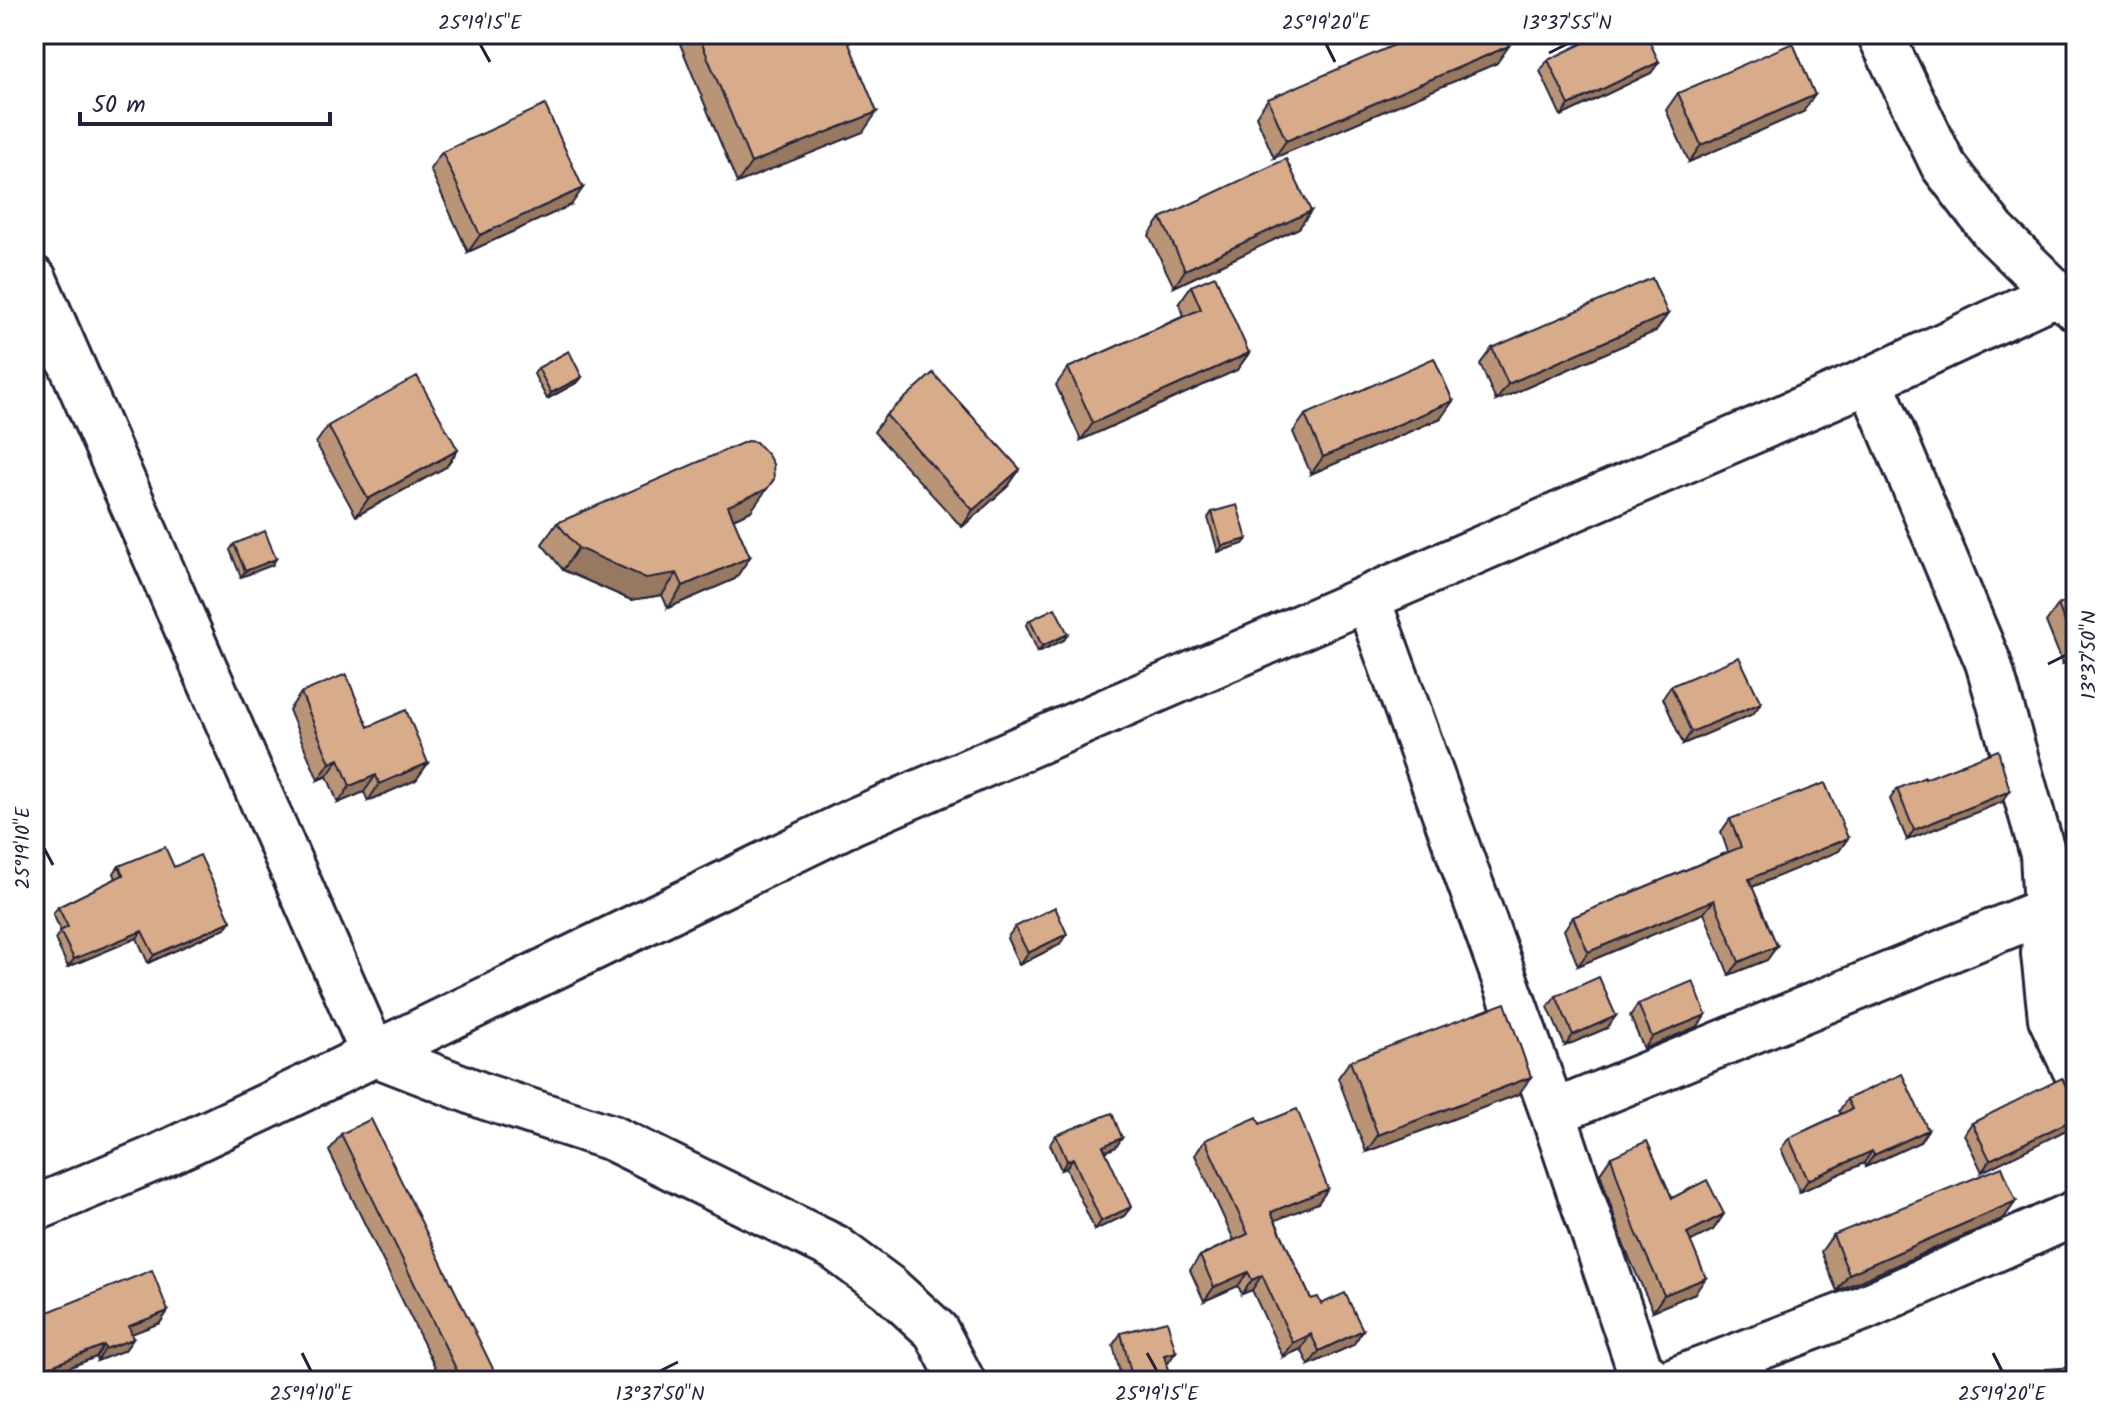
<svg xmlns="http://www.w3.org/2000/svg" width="2110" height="1415" font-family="Kalam,sans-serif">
	<rect width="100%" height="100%" fill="#fff"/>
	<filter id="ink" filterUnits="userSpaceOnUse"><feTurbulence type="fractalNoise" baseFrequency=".0125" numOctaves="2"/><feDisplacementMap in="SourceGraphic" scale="16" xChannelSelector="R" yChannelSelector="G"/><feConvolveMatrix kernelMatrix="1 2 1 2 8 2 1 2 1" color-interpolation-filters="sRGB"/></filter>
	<g filter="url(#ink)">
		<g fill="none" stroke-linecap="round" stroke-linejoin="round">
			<g stroke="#22223b" stroke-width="50">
				<path id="minor" d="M1880,34L1943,165L1994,232L2056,293L2076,308
					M34,279L373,1053L486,1097L612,1138L834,1247L889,1288L936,1331L962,1381
					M1870,380L1988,662L2043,854L2046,910L2044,954L2051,1018L2076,1071
					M1368,600L1553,1113L1640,1370L1653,1381
					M1553,1113L2046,910
					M34,1209L158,1157L263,1108L854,821L1870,380L2056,293
					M1672,1381L1863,1308L2076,1213"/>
			</g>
			<use href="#minor" stroke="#fff" stroke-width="44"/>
		</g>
		<path fill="#ba9477" stroke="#22223b" stroke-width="2" d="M583,34H612L587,44Z
			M676,34H845L863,132L737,183Z
			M1548,60L1659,62L1651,73L1561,116L1540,71Z
			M1497,63L1274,158L1256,116L1268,99Z
			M1678,93L1803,112L1689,162L1666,110Z
			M442,152L571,205L468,252L430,169Z
			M1311,211L1299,228L1174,287L1149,235L1161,218Z
			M1191,286L1249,353L1237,370L1081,440L1056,385L1068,368L1184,316L1179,303Z
			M1656,331L1496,401L1480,364L1492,348Z
			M538,368L582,377L578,382L547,399L534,374Z
			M886,415L1020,469L1008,486L962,527L874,432Z
			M1305,415L1441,418L1311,474L1293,432Z
			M328,426L458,450L446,467L356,516L316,443Z
			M751,511L733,519L750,557L735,579L668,608L662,595L631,600L563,570L542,544L557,523Z
			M1212,512L1247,539L1243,544L1218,552L1208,518Z
			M234,544L272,565L241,577L230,550Z
			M2076,598V659L2063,664L2046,622L2058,605Z
			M1030,620L1068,634L1064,640L1038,652L1026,625Z
			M1671,686L1761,703L1753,714L1683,744L1663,698Z
			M301,693L368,727L428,763L416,780L368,801L364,792L338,803L327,776L318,780L289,710Z
			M1925,779L2010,791L2002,802L1907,840L1890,799L1897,789Z
			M1730,819L1848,838L1839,851L1752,887L1777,946L1767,960L1729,975L1704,913L1578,966L1564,930L1573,917L1728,852L1721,832Z
			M119,866L174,867L231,921L225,928L148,963L137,938L68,967L55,939L61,931L53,914L58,907L116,879L114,873Z
			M1015,927L1059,945L1019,965L1007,938Z
			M1556,996L1607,1028L1565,1046L1548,1007Z
			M1638,1004L1698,1026L1644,1049L1630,1016Z
			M1350,1061L1519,1094L1366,1152L1338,1078Z
			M1847,1099L1920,1142L1865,1167L1864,1163L1800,1192L1781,1149L1789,1138L1841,1114L1839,1111Z
			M1972,1123L2072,1127L1982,1172L1964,1134Z
			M1260,1124L1328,1189L1318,1203L1275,1220L1311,1299L1321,1304L1363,1330L1353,1345L1309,1365L1301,1349L1283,1357L1252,1290L1242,1294L1238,1286L1204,1301L1190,1270L1200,1256L1234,1240L1195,1155L1205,1140Z
			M341,1134L499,1381H442L329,1151Z
			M1056,1135L1122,1138L1116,1147L1105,1152L1131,1207L1124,1216L1095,1230L1066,1168L1061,1170L1050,1144Z
			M1611,1157L1672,1198L1724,1214L1713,1230L1690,1241L1695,1293L1653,1311L1624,1246L1600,1173Z
			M2016,1201L2004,1218L1837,1291L1821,1252L1833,1235Z
			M168,1311L160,1323L131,1334L133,1339L125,1350L97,1361L96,1357L34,1381V1331L37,1330L35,1326L43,1314Z
			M1121,1333L1168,1363L1166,1364L1171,1381H1122L1113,1345Z
			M2046,1369L2076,1381H2038Z"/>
		<path fill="#977861" stroke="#22223b" stroke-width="2" d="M594,34H612L587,44Z
			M1509,46L1497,63L1274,158L1286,141Z
			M1659,62L1651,73L1561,116L1569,105Z
			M1815,95L1803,112L1689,162L1701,145Z
			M877,112L863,132L737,183L751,163Z
			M583,188L571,205L468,252L480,235Z
			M1311,211L1299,228L1174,287L1185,270Z
			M1668,314L1656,331L1496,401L1508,384Z
			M1249,353L1237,370L1081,440L1093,423Z
			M582,377L578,382L547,399L551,393Z
			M1453,401L1441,418L1311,474L1323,457Z
			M458,450L446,467L356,516L368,499Z
			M1020,469L1008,486L962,527L973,510Z
			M774,479L751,511L712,528L728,506Z
			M1247,539L1243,544L1218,552L1222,546Z
			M578,548L677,573L662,595L631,600L563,570Z
			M750,557L735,579L668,608L683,586Z
			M276,559L272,565L241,577L245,571Z
			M1068,634L1064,640L1038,652L1042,646Z
			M2075,647H2076V659L2063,664Z
			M1761,703L1753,714L1683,744L1691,732Z
			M339,759L327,776L318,780L330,763Z
			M428,763L416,780L368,801L379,784Z
			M376,775L364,792L338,803L350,786Z
			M2010,791L2002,802L1907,840L1914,830Z
			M1848,838L1839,851L1740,892L1749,879Z
			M1714,900L1704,913L1578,966L1588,952Z
			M231,921L225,928L148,963L154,955Z
			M142,931L137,938L68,967L74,959Z
			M1067,934L1059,945L1019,965L1028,953Z
			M1777,946L1767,960L1729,975L1739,962Z
			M1706,1015L1698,1026L1644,1049L1652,1037Z
			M1616,1016L1607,1028L1565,1046L1573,1035Z
			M1531,1077L1519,1094L1366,1152L1378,1135Z
			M2076,1118V1122L2072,1127L1982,1172L1990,1160Z
			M1928,1130L1920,1142L1865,1167L1874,1155Z
			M1122,1138L1116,1147L1097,1155L1103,1146Z
			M1872,1151L1864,1163L1800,1192L1808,1180Z
			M1073,1158L1066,1168L1061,1170L1067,1161Z
			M1328,1189L1318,1203L1261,1226L1271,1212Z
			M2016,1201L2004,1218L1837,1291L1849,1274Z
			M1131,1207L1124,1216L1095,1230L1101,1221Z
			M1724,1214L1713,1230L1676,1249L1687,1233Z
			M1248,1272L1238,1286L1204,1301L1214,1287Z
			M1262,1275L1252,1290L1242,1294L1252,1280Z
			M1706,1278L1695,1293L1653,1311L1664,1295Z
			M168,1311L160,1323L121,1338L129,1326Z
			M1363,1330L1353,1345L1309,1365L1319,1351Z
			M1311,1334L1301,1349L1283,1357L1293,1343Z
			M133,1339L125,1350L97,1361L105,1349Z
			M104,1345L96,1357L34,1381V1373Z
			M1176,1352L1168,1363L1156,1366L1164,1355Z"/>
		<path fill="#d8ac8a" stroke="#22223b" stroke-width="2" d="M698,34H845L877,112L751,163Z
			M1420,34H1504L1509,46L1286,141L1268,99Z
			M1602,34H1646L1659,62L1569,105L1548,60Z
			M1793,43L1815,95L1701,145L1678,93Z
			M545,105L583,188L480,235L442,152Z
			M1286,159L1311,211L1185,270L1161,218Z
			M1215,276L1249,353L1093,423L1068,368L1201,309L1191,286Z
			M1652,278L1668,314L1508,384L1492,348Z
			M569,351L582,377L551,393L538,368Z
			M1434,358L1453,401L1323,457L1305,415Z
			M933,373L1020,469L973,510L886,415Z
			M417,376L458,450L368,499L328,426Z
			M747,441L756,442L768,455L773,464L774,479L767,489L728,506L750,557L683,586L677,573L646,578L578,548L557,523Z
			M1237,505L1247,539L1222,546L1212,512Z
			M265,531L276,559L245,571L234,544Z
			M2076,598V647H2075L2058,605Z
			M1055,608L1068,634L1042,646L1030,620Z
			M1739,657L1761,703L1691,732L1671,686Z
			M346,674L368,727L406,710L428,763L379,784L376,775L350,786L339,759L330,763L301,693Z
			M1998,750L2010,791L1914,830L1897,789L1925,777V779Z
			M1825,783L1848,838L1749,879L1777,946L1739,962L1714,900L1588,952L1573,917L1741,847L1730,819Z
			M165,847L174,867L200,855L231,921L154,955L142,931L74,959L60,931L68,927L58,907L123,875L119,866Z
			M1055,907L1067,934L1028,953L1015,927Z
			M1599,977L1616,1016L1573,1035L1556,996Z
			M1693,981L1706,1015L1652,1037L1638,1004Z
			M1505,1003L1531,1077L1378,1135L1350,1061Z
			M1902,1074L1928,1130L1874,1155L1872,1151L1808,1180L1789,1138L1852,1109L1847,1099Z
			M2062,1078L2076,1107V1118L1990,1160L1972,1123Z
			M1297,1109L1328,1189L1271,1212L1311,1299L1318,1297L1321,1304L1345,1293L1363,1330L1319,1351L1311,1334L1293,1343L1262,1275L1252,1280L1248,1272L1214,1287L1200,1256L1248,1234L1205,1140L1257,1117L1260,1124Z
			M1112,1113L1122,1138L1103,1146L1131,1207L1101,1221L1073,1158L1067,1161L1056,1135Z
			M371,1119L499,1381H462L341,1134Z
			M1647,1141L1672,1198L1707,1180L1724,1214L1687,1233L1706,1278L1664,1295L1635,1230L1611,1157Z
			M2002,1167L2016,1201L1849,1274L1833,1235Z
			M152,1270L168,1311L129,1326L133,1339L105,1349L104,1345L34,1373V1331L48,1325L43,1314Z
			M1167,1321L1176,1352L1164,1355L1171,1381H1133L1121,1333Z
			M2076,1367V1381H2047L2046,1369Z
			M1944,1371L1945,1381H1904L1903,1374Z"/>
	</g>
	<path fill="none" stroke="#22223b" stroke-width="3" d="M480,44L490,62M1326,44L1335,62M1549,53L1567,44M2048,664L2066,655M44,848L53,865M302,1353L311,1371M1147,1353L1157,1371M1993,1353L2002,1371M660,1371L678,1362"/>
	<rect width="2110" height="1415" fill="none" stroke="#fff" stroke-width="88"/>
	<path d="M80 112v12h250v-12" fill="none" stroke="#22223b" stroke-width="4"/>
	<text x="92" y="112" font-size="24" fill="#22223b" stroke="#ffffff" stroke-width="6" paint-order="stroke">50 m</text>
	<rect x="44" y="44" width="2022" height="1327" fill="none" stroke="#22223b" stroke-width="3"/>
	<g font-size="20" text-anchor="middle" fill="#22223b">
		<text x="480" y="29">25°19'15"E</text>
		<text x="1326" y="29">25°19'20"E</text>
		<text x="1567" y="29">13°37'55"N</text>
		<text transform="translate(2088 655) rotate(-90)" y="7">13°37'50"N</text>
		<text transform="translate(22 848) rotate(-90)" y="7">25°19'10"E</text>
		<text x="311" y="1400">25°19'10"E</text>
		<text x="660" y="1400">13°37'50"N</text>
		<text x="1157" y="1400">25°19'15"E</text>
		<text x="2002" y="1400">25°19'20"E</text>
	</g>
</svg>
